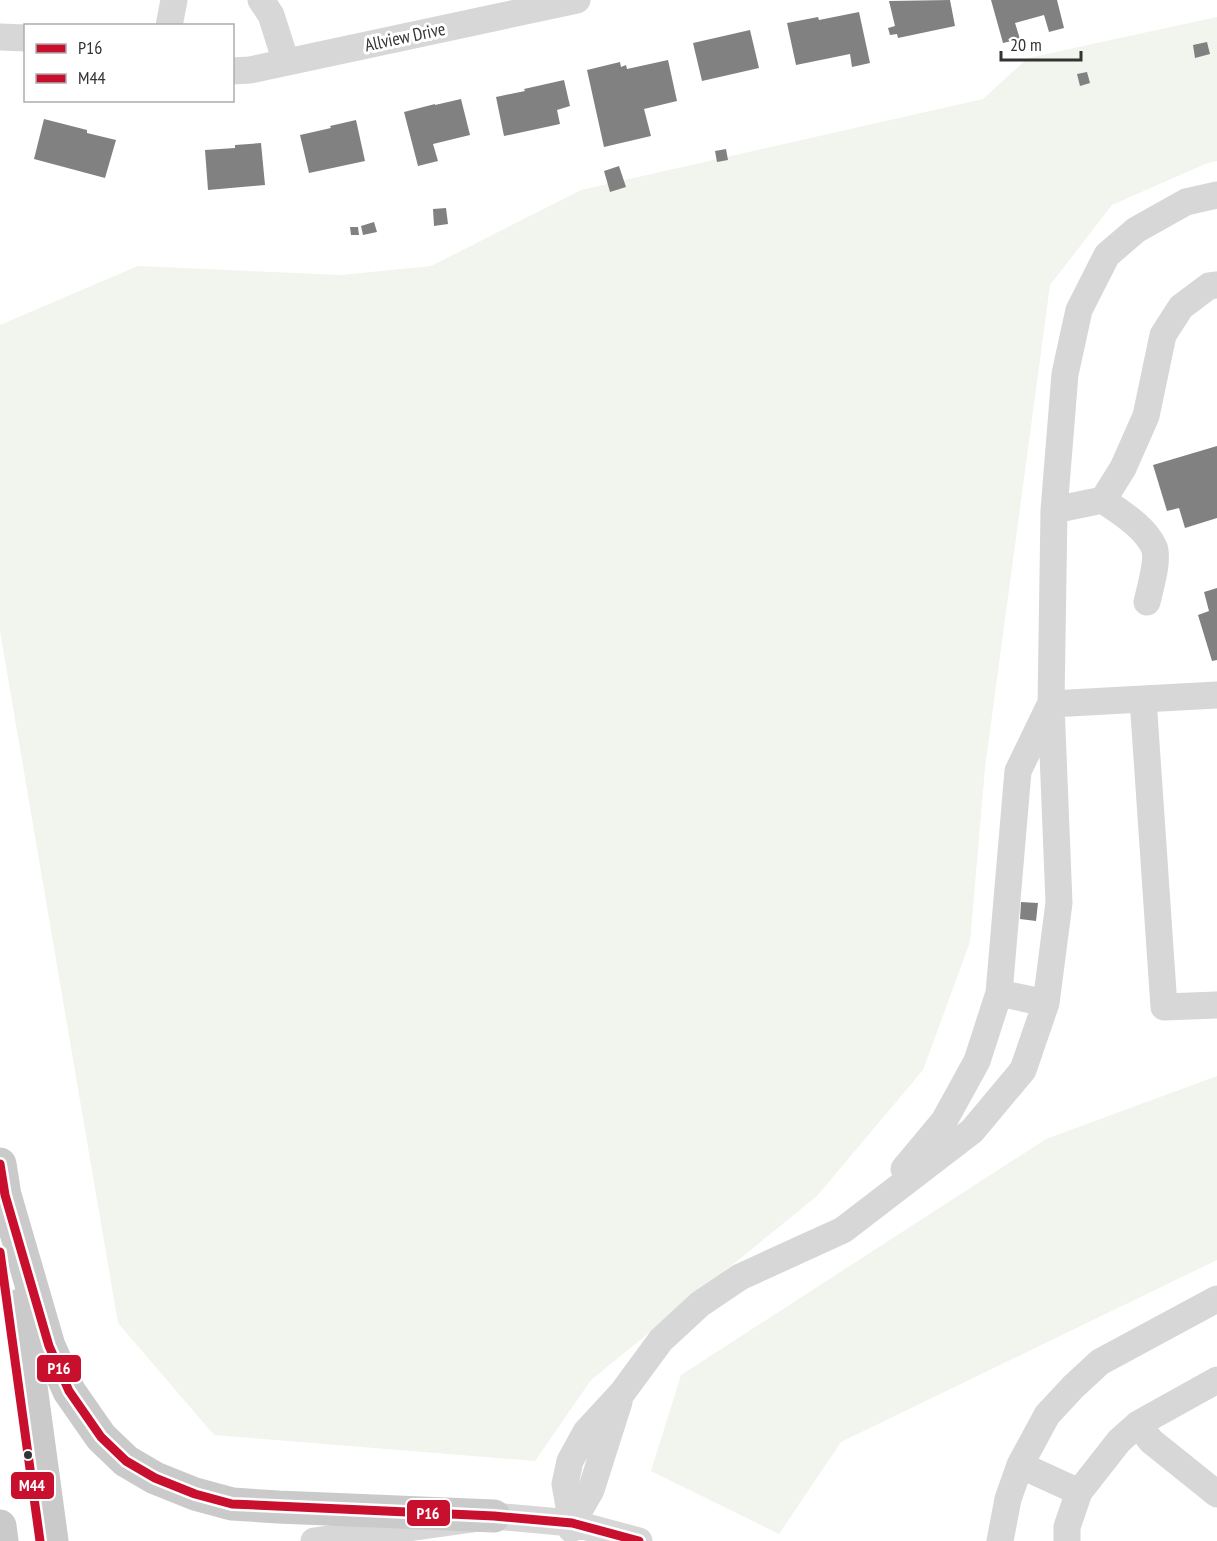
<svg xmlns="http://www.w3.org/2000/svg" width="1217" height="1541" font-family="'PT Sans Narrow',sans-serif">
	<rect width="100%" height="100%" fill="#fff"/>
	<path fill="#f1f5ed" d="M1217,17V161L1205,164L1112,205L1050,285L985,768L970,942L923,1070L817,1196L591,1380L535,1461L214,1435L118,1323L0,631V325L138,266L341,275L431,266L581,190L983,99L1028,58Z
		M1217,1076V1260L841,1442L779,1534L651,1471L681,1375L1046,1139Z"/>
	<path fill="#818181" d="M950,0L955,26L898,38L897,34L890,35L888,28L895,26L889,1Z
		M991,0H1057L1064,28L1049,32L1044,15L1015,23L1020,39L1003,43Z
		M859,12L870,63L852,67L850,54L796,65L787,23L818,17L819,20Z
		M750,30L759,68L702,81L693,43Z
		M1207,42L1210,54L1195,58L1193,45Z
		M668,60L677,101L644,109L651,136L604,147L587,70L620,62L621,67L626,65L627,69Z
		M1087,72L1090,83L1080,86L1077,74Z
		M564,80L570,106L557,110L560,124L504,136L496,97L525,91L524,89Z
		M461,99L470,135L433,144L438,161L418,166L404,112L435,104V105Z
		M44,119L87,130V133L116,140L105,178L34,159Z
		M356,120L365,161L309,173L300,135L331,128L330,126Z
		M261,143L265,185L208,190L205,150L235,148V145Z
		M726,149L728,160L717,162L715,151Z
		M619,166L626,187L610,192L604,171Z
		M446,208L448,224L434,226L433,209Z
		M374,222L377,232L363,235L361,226Z
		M350,227H358L359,235H351Z
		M1217,446V518L1185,528L1179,508L1167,511L1153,465Z
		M1217,588V660L1212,661L1198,615L1209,611L1204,592Z
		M1021,902L1038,903L1036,921L1020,919Z"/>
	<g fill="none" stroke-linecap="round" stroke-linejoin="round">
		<path stroke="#d7d7d7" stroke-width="27" d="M261,0L271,15L286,62
			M169,26L174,0
			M0,37L26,38
			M232,71L250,70L577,0
			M1103,500C1121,513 1144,526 1154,547C1159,559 1150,589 1147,602
			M1054,510L1103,500L1123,468L1146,416L1163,335L1181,307L1209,286L1217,285
			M1143,699L1164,1007L1217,1005
			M1051,704L1217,695
			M999,993L1046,1003
			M904,1169L944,1121L977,1061L999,993L1018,771L1049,707
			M1138,1424L1151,1441L1217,1494
			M1020,1465L1079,1492
			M572,1523L565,1484L570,1461L586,1432L622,1393L661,1340L700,1304L740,1277L843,1230L972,1131L1023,1070L1046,1003L1059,903L1051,704L1054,510L1065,374L1079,310L1107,255L1136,230L1186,202L1217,195
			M571,1529L572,1523L591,1490L619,1402
			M314,1541L494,1516L572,1523L639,1541
			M1000,1541L1008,1499L1020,1465L1047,1415L1073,1387L1100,1362L1217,1299
			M1067,1541V1527L1079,1492L1119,1441L1138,1424L1217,1380"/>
		<path stroke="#cacaca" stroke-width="33" d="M0,1164L8,1215
			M5,1195L49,1346L69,1391L101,1437L126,1461L155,1478L195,1494L232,1504L278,1507L494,1516
			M20,1305L52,1541
			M0,1526L2,1541"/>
		<g stroke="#fff" stroke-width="14">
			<path id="bus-1" d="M0,1164L5,1195L49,1346L69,1391L101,1437L126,1461L155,1478L195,1494L232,1504L494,1516L572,1523L639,1541"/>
		</g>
		<g stroke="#fff" stroke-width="14">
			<path id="bus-2" d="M0,1252L40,1541"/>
		</g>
		<use href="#bus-1" stroke="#c8102e" stroke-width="9"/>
		<use href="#bus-2" stroke="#c8102e" stroke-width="9"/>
	</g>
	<circle fill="#333" stroke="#fff" stroke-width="2" cx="28" cy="1455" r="5"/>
	<g text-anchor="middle" stroke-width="6" stroke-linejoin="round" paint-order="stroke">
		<g font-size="18" fill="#333" stroke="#fff">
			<text transform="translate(405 37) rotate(-12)" y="6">Allview Drive</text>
		</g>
	</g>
	<g stroke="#fff" stroke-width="2">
		<rect x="36" y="1354" width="46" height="29" rx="6" fill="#c8102e"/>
		<rect x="10" y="1471" width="45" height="29" rx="6" fill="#c8102e"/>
		<rect x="406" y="1499" width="45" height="28" rx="6" fill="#c8102e"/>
	</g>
	<g font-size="16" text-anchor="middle" font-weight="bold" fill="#fff">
		<text x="59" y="1374">P16</text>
		<text x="32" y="1491">M44</text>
		<text x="428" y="1519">P16</text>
	</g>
	<rect x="24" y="24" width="210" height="78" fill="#ffffff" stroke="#adadad" stroke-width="1.5"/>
	<rect x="36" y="44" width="30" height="9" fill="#c8102e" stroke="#adadad" stroke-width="1.5"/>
	<text x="78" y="54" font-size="18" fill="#333333">P16</text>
	<rect x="36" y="74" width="30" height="9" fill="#c8102e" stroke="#adadad" stroke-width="1.5"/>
	<text x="78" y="84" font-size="18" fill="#333333">M44</text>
	<path d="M1001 51v9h80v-9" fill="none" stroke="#333333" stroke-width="3"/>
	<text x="1010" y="51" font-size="18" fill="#333333" stroke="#ffffff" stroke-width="4.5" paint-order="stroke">20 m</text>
</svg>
